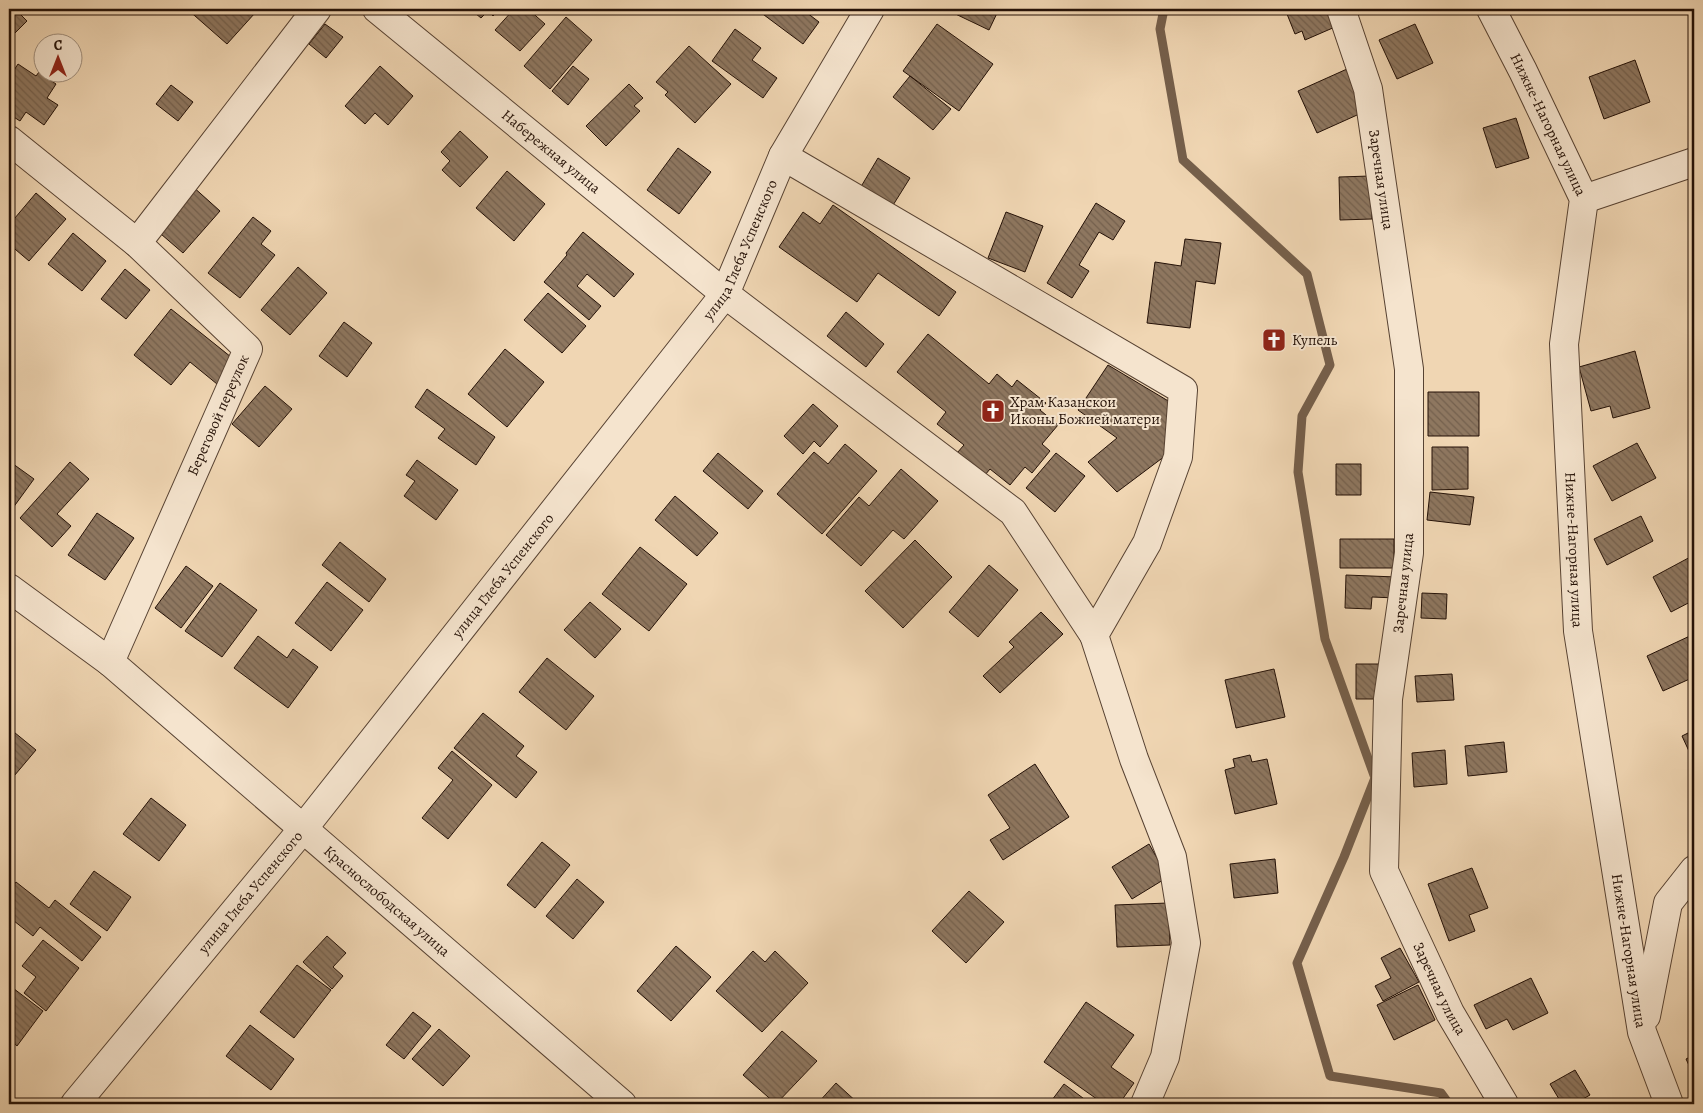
<svg xmlns="http://www.w3.org/2000/svg" width="1703" height="1113" font-family="Alegreya,serif">
	<defs>
		<pattern id="building-back-hatch" width="6" height="6" patternUnits="userSpaceOnUse" patternTransform="scale(1.25)"><rect width="6" height="6" fill="#8e7760"/><path d="M-1 5l2 2M0 0l6 6M5-1l2 2" fill="none" stroke="#74604d"/></pattern>
	</defs>
	<rect width="100%" height="100%" fill="#f0d6b3"/>
	<filter id="stains"><feTurbulence type="fractalNoise" baseFrequency=".004" numOctaves="4"/><feColorMatrix values="0 0 0 0 .2 0 0 0 0 .09 0 0 0 0 .02 0 0 0 .5 -.17"/></filter>
	<radialGradient id="worn" r=".72"><stop offset=".6" stop-color="#630" stop-opacity="0"/><stop offset="1" stop-color="#630" stop-opacity=".3"/></radialGradient>
	<g fill="none" stroke-linecap="round" stroke-linejoin="round">
		<path stroke="#755f4b" stroke-width="9" d="M1164,9L1160,29L1183,160L1307,274L1330,365L1302,416L1298,472L1325,639L1375,778L1344,857L1297,963L1330,1076L1441,1093L1449,1104"/>
	</g>
	<path fill="url(#building-back-hatch)" stroke="#241107" d="M9,9H15L27,21L9,39Z
		M187,9H250L255,13L227,44Z
		M470,9H500L493,16L488,11L481,18Z
		M514,9H528L545,24L520,51L495,30Z
		M756,9H802L819,22L803,44Z
		M945,9H999L989,30Z
		M1285,9H1327L1335,27L1305,40L1302,31L1295,34Z
		M566,17L592,40L550,89L524,66Z
		M325,24L343,37L326,58L309,44Z
		M937,24L993,64L959,111L903,71Z
		M1415,24L1433,63L1397,79L1379,40Z
		M735,29L761,48L752,60L777,78L763,98L712,61Z
		M689,46L731,84L695,123L665,95L668,92L656,82Z
		M1635,60L1650,102L1604,119L1589,77Z
		M18,64L36,76L39,72L56,84L47,98L58,105L44,125L26,112L20,121L9,114V78Z
		M380,66L413,96L388,125L375,113L365,124L345,106Z
		M573,66L589,79L568,105L552,91Z
		M1347,69L1366,111L1317,133L1298,91Z
		M910,76L951,109L933,130L893,97Z
		M629,84L643,98L634,106L640,111L606,146L586,126Z
		M171,85L193,102L178,121L156,104Z
		M1516,118L1529,158L1496,168L1483,128Z
		M460,131L488,157L460,187L442,170L450,161L441,152Z
		M678,148L711,172L679,214L647,190Z
		M878,158L910,178L890,210L859,190Z
		M507,171L545,204L514,241L476,208Z
		M1370,176L1372,219L1340,220L1339,177Z
		M191,185L220,211L183,253L154,228Z
		M36,193L66,219L29,261L9,244V225Z
		M1096,203L1125,221L1113,240L1099,232L1079,265L1089,271L1072,298L1047,283Z
		M833,205L956,292L939,316L878,273L857,302L779,247L803,212L820,224Z
		M1006,212L1043,226L1025,272L988,258Z
		M253,217L271,231L261,244L275,255L240,298L208,273Z
		M583,232L634,274L614,297L587,274L577,286L601,306L589,320L544,282L567,255L566,253Z
		M73,233L106,261L82,291L48,264Z
		M1185,239L1221,243L1215,284L1196,281L1190,328L1147,323L1155,262L1181,266Z
		M298,267L327,293L290,335L261,310Z
		M125,269L150,290L126,319L101,299Z
		M548,293L586,326L562,353L524,320Z
		M171,309L236,361L217,384L190,362L171,385L134,355Z
		M846,312L884,344L866,367L827,336Z
		M344,322L372,343L347,377L319,356Z
		M928,334L989,384L997,374L1012,387L1017,380L1046,403L1040,410L1058,425L1042,444L1050,451L1032,473L1025,467L1010,485L990,469L985,475L957,453L964,445L937,424L946,412L897,372Z
		M505,349L544,382L507,427L468,394Z
		M1635,351L1650,408L1613,418L1610,406L1591,411L1579,367Z
		M1108,365L1175,405L1169,453L1117,492L1088,462L1117,438L1078,410Z
		M265,386L292,409L259,447L232,424Z
		M427,389L495,437L476,465L438,438L445,429L415,407Z
		M1428,392H1479V436H1428Z
		M813,404L838,426L820,447L814,441L803,454L784,436Z
		M1637,443L1656,478L1612,501L1593,466Z
		M845,444L877,471L822,534L777,494L814,452L828,464Z
		M1432,447H1468V489L1432,490Z
		M718,453L763,491L748,509L703,471Z
		M1056,453L1085,476L1055,512L1026,488Z
		M417,460L458,490L436,520L404,496L415,481L406,475Z
		M9,461L34,479L10,512L9,511Z
		M70,462L89,479L57,514L71,526L52,547L20,518Z
		M1336,464H1361V495H1336Z
		M901,469L938,501L904,539L893,530L861,566L826,535L859,497L869,506Z
		M1430,492L1474,497L1470,525L1427,520Z
		M675,496L718,533L697,556L655,520Z
		M97,513L134,538L105,580L68,555Z
		M1641,516L1653,541L1607,565L1594,539Z
		M1340,539H1394V568H1340Z
		M915,540L952,577L903,628L865,591Z
		M340,542L386,579L369,602L322,565Z
		M640,547L687,584L649,631L602,594Z
		M1694,555V600L1671,612L1653,577Z
		M989,565L1018,590L978,637L949,612Z
		M186,566L213,586L181,628L155,608Z
		M1346,575L1396,577V598L1372,597L1371,609L1345,608Z
		M327,582L363,610L331,651L295,623Z
		M220,583L257,610L222,657L185,631Z
		M1422,593L1447,594L1446,619L1421,618Z
		M590,602L621,629L595,658L564,630Z
		M1041,612L1063,634L1000,693L983,676L1014,647L1009,642Z
		M1692,635L1694,641V677L1663,691L1647,656Z
		M258,636L287,658L293,649L318,667L288,708L234,668Z
		M547,658L594,696L566,730L519,692Z
		M1356,664H1385V699H1356Z
		M1274,669L1285,717L1236,728L1225,680Z
		M1452,674L1454,700L1417,702L1415,676Z
		M483,713L524,746L516,756L537,772L516,798L454,748Z
		M9,728L36,750L9,782Z
		M1694,730V762L1682,736Z
		M1504,742L1507,772L1468,776L1465,746Z
		M1445,750L1447,784L1414,787L1412,753Z
		M452,751L492,785L448,839L422,818L453,780L438,768Z
		M1250,755L1252,762L1267,759L1277,804L1235,814L1225,770L1235,767L1233,759Z
		M1035,764L1069,817L1003,860L990,840L1010,828L988,795Z
		M151,798L186,825L159,861L123,834Z
		M542,842L570,865L535,908L507,885Z
		M1149,844L1168,877L1132,899L1112,867Z
		M1275,859L1278,893L1234,898L1230,864Z
		M1472,868L1488,908L1469,915L1475,931L1449,941L1428,884Z
		M94,871L131,897L107,931L70,904Z
		M577,879L604,902L573,939L546,916Z
		M16,882L49,908L55,900L101,937L82,961L40,927L33,936L9,917V891Z
		M969,891L1004,922L966,963L932,931Z
		M1168,903L1170,945L1117,947L1115,905Z
		M327,936L346,953L333,967L343,976L332,989L303,962Z
		M43,940L79,968L46,1011L24,993L36,977L22,966Z
		M676,946L711,977L671,1021L637,991Z
		M1400,948L1419,982L1383,1001L1375,986L1391,978L1381,958Z
		M753,951L765,962L775,951L808,983L762,1032L716,991Z
		M297,965L331,990L294,1038L260,1012Z
		M1531,978L1548,1013L1513,1030L1507,1019L1486,1029L1474,1005Z
		M9,985L43,1011L17,1046L9,1039Z
		M1418,985L1435,1020L1394,1040L1377,1005Z
		M1086,1002L1134,1035L1111,1067L1134,1083L1119,1104H1104L1044,1062Z
		M413,1012L431,1026L404,1059L386,1045Z
		M250,1025L294,1059L271,1090L226,1056Z
		M439,1029L470,1056L443,1086L412,1059Z
		M782,1031L817,1061L776,1104L743,1075Z
		M1694,1055V1076L1686,1059Z
		M1575,1070L1590,1095L1574,1104H1562L1550,1084Z
		M836,1083L859,1104H817Z
		M1064,1084L1091,1104H1049Z"/>
	<g fill="none" stroke-linecap="round" stroke-linejoin="round">
		<g stroke="#574232" stroke-width="30">
			<g id="minor">
				<path id="s1" d="M377,9L725,294L1013,512L1094,635"/>
				<path id="s2" d="M1341,9L1368,89L1409,369V553L1388,699L1384,871L1450,1013L1504,1104"/>
				<path id="s3" d="M1491,9L1523,71L1584,199L1564,344L1578,631L1642,1032L1669,1104"/>
				<path d="M9,140L137,243L248,349L110,662"/>
				<path d="M783,156L1183,390L1178,457L1147,543L1094,635L1134,759L1172,857L1186,943L1165,1057L1145,1104"/>
				<path d="M1584,199L1694,162"/>
				<path d="M137,243L317,9"/>
				<path id="s4" d="M9,588L110,662L622,1104"/>
				<path d="M1646,1016L1668,903L1694,870"/>
				<path id="s5" d="M75,1104L302,830L725,294L783,156L870,9"/>
			</g>
		</g>
		<use href="#minor" stroke="#f5e4ce" stroke-width="28"/>
	</g>
	<defs>
		<g id="church-square" transform="scale(1.25)"><rect x="-9" y="-9" width="18" height="18" rx="4" fill="#8f2418" stroke="#f5e4ce"/><path d="M-1.2-6h2.4v3.5h3.3v2.4h-3.3V6h-2.4V-.1h-3.3v-2.4h3.3Z" fill="#fff"/></g>
	</defs>
	<g fill-rule="evenodd">
		<use href="#church-square" x="1274" y="340"/>
		<use href="#church-square" x="993" y="411"/>
	</g>
	<g text-anchor="middle" stroke-width="4" stroke-linejoin="round" paint-order="stroke">
		<g font-size="15" fill="#241107" stroke="#f5e4ce">
			<text dy="5" stroke="none"><textPath href="#s3" startOffset="129">Нижне-Нагорная улица</textPath></text>
			<text dy="5" stroke="none"><textPath href="#s1" startOffset="225">Набережная улица</textPath></text>
			<text dy="5" stroke="none"><textPath href="#s2" startOffset="176">Заречная улица</textPath></text>
			<text dy="5" stroke="none"><textPath href="#s5" startOffset="1085">улица Глеба Успенского</textPath></text>
			<text transform="translate(218 415) rotate(-66)" y="5">Береговой переулок</text>
			<text dy="5" stroke="none"><textPath href="#s3" startOffset="564">Нижне-Нагорная улица</textPath></text>
			<text dy="5" stroke="none"><textPath href="#s5" startOffset="680">улица Глеба Успенского</textPath></text>
			<text transform="translate(1403 583) rotate(-84)" y="5">Заречная улица</text>
			<text dy="5" stroke="none"><textPath href="#s5" startOffset="275">улица Глеба Успенского</textPath></text>
			<text dy="5" stroke="none"><textPath href="#s4" startOffset="491">Краснослободская улица</textPath></text>
			<text dy="5" stroke="none"><textPath href="#s3" startOffset="969">Нижне-Нагорная улица</textPath></text>
			<text dy="5" stroke="none"><textPath href="#s2" startOffset="1001">Заречная улица</textPath></text>
		</g>
		<g font-size="15" fill="#241107" stroke="#f5e4ce" text-anchor="start">
			<text x="1292" y="345">Купель</text>
			<text x="1010" y="407">Храм Казанскои<tspan x="1010" dy="17">Иконы Божией матери</tspan></text>
		</g>
	</g>
	<rect width="1703" height="1113" fill="none" stroke="#f0d6b3" stroke-width="30"/>
	<rect x="10" y="10" width="1683" height="1093" fill="none" stroke="#241107" stroke-width="2.5"/>
	<rect x="15" y="15" width="1673" height="1083" fill="none" stroke="#241107"/>
	<g transform="translate(58 58)"><circle r="24" fill="#f5e4ce" stroke="#a1907e"/>
	<path d="M0-4L9 19L0 12L-9 19Z" fill="#8f2418"/>
	<text y="-8" font-size="14" font-weight="bold" text-anchor="middle" fill="#241107">С</text>
	</g>
	<rect width="100%" height="100%" filter="url(#stains)"/>
	<rect width="100%" height="100%" fill="url(#worn)"/>
</svg>
